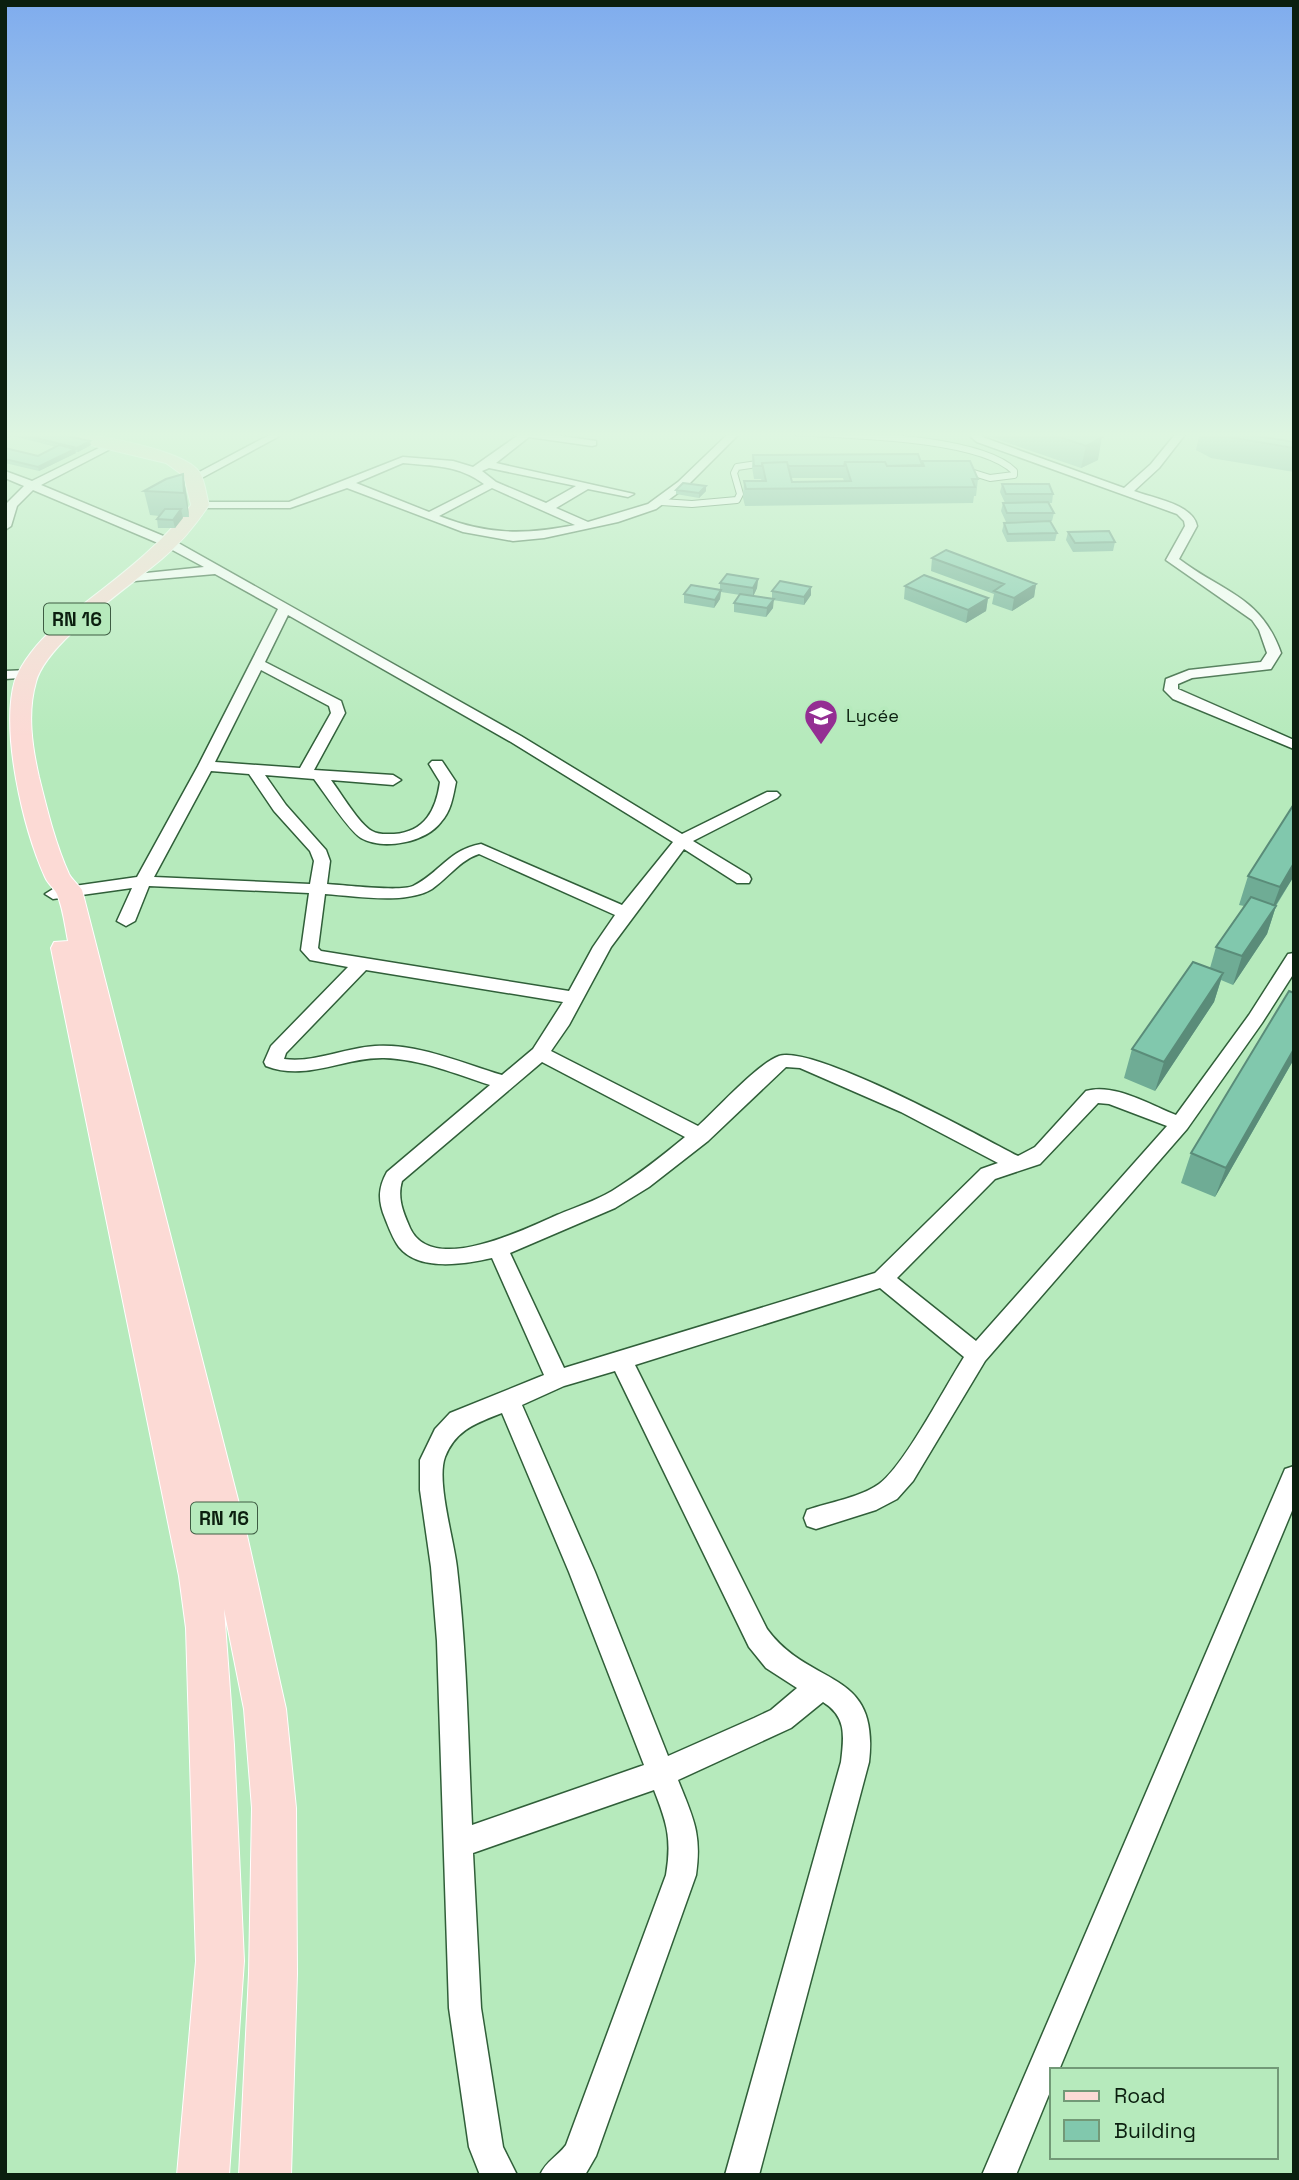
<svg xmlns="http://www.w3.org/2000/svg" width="1299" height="2180" font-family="'Space Grotesk',sans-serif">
	<rect width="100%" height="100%" fill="#b6eabc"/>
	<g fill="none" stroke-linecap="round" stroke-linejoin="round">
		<g stroke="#305f39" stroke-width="8">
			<path id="lane" d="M794,432C844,435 979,436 1014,471V475L990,478L964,470
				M661,502L692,504L737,500L740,494L734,473L737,467L764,463"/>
		</g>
		<g stroke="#305f39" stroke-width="3">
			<path id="street" d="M275,432H287L198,480L188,478Z
				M509,432H534L596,441V445L592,446L529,437L496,463L634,494L628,497L588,489L556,508L588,522L648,504L678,482L730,432H741L686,487L656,509L618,522L544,538L513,541L463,532L347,488L290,508H200L194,505L200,502H289L403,457L453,461L473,467L517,436ZM403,463C433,466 459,465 484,484L429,512L356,483ZM489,468L576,486L546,503L496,482L482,471ZM492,488L575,525C524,535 488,535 439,516Z
				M973,432H983L982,436L985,438L1124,488L1151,464L1177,432H1187L1159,468L1134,491C1152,498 1193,504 1197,526L1179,559C1222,592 1261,596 1281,653L1271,669L1192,678L1178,684V689L1294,740V749L1173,699L1164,690L1166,679L1189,670L1261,662L1267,653L1259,630L1252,620L1166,560L1185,526L1184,521L1177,514L977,442L971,437Z
				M111,442L120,444L41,485L173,540L521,736L682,834L767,792H777L780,795L777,798L693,841L749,875L751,879L749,883H737L684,849L611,947L569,1025L551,1051L698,1126C717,1109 757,1064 779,1056C813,1044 979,1136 1018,1156L1035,1147L1086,1091C1115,1083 1150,1105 1176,1115L1249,1015L1288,954L1294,953V973L1262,1023L1187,1129L985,1361L913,1481L897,1499L876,1510L816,1529L807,1526L804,1518L807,1510C830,1502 859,1498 879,1484C904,1466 945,1387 964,1357L880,1288L635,1365L767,1629C811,1689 880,1667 869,1762L759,2175H725L841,1762C844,1736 847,1717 823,1702L791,1728L678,1780C693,1818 702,1833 696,1875L596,2156L585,2175H540C546,2161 557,2157 566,2145L666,1875C672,1839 667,1823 654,1790L473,1853L481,2008L503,2147L517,2175H480L469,2147L449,2008L437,1641L431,1567L420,1490V1460L435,1429L450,1413L544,1375L492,1258C465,1264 419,1272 399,1247C393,1239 389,1228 385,1218C378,1201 378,1188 387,1172L490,1085C456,1074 420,1059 384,1058C343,1057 307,1082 266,1066L264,1062L271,1046L348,967L310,960L301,950L309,893L149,886L135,921L126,926L117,921L132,888L53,899L45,894L53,889L137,877L198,766L278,609L215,574L123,582L121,579L127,575L204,567L165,546L33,490L17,506L11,526L5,530V505L24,486L5,478V471L32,481ZM288,615L511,742L673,842L622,905L481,844C448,850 440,873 413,886C400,892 344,885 327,884L330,861L326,850L286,805L265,775L314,779C324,792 349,831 361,838C384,851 426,842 441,822C451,811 453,797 456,782L442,761H432L429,764L440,782C436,810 425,832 394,834C387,834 378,835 372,831C359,824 341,793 331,780L393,785L401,780L393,775L314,770L345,713L341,701L265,662ZM261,670L329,706L331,713L300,768L215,762ZM211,771L249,774L274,811L310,851L314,861L310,884L154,877ZM479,854L615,915L593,947L569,991L321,951L318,948L325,894C355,896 406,905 432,889C448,878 460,860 479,854ZM366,970L563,1002L533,1049L502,1075C462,1063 417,1043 375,1046C344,1048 315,1063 284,1059L286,1053ZM542,1062L685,1137C662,1156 638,1175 612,1191C595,1201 576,1207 557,1215C525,1229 432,1276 410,1228C403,1212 397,1198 402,1181ZM786,1067L800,1068L901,1112L998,1163L981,1169L875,1273L564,1368L510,1253L615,1208L649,1187L708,1141ZM1098,1103L1109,1104L1167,1126L976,1341L897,1278L995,1179L1040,1164ZM615,1371L749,1647L766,1668L797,1688L771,1710L754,1718L668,1756L595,1572L522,1405L564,1386ZM502,1413L569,1572L644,1765L472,1825C468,1739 467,1653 457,1568C454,1540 436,1481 445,1457C456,1429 477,1423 502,1413Z
				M28,670L35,674L33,677L5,679V671Z
				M1294,1466V1506L1059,2070H1052V2087L1016,2175H982L1282,1476L1285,1469Z"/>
		</g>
		<g stroke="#fff" stroke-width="2">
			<path id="primary" d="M51,432C78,430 186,449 200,473C205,482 206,495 209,505C196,524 182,542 164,557C131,586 47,641 36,682C27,713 32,746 39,777C47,809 55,843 69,874C72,880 78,884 82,890L246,1531L286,1709L296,1808L297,1974L291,2175H239L249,1974L252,1808L244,1709L224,1609L234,1745L244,1961L229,2175H177L196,1961L186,1628L179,1576L51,948L54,942L68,941C65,926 63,908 57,894C54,888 48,884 45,877C23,828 0,731 15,680C22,662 38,642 53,629C100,589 154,555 191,505L184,476L166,463L53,436Z"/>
		</g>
		<use href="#lane" stroke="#fff" stroke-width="6"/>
		<use href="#street" fill="#fff" fill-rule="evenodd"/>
		<use href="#primary" fill="#fcdad5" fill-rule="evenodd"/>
	</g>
	<path fill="#6fac95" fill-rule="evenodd" d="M5,432H49L91,445L78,452H75L76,453L39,471L5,463V448L38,456L56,447L13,436V435L8,438L5,437Z
		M983,432H1076L1098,460L1081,468L982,434Z
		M1200,432H1233L1294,442V472L1211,458L1196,450Z
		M753,455L922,465V461L978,479L976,496H974L973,503L745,506L743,498L744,481H762L761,479H754L752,467ZM791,478H843L844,481L792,482Z
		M183,474L187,498L189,517H182L175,528H158L157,519L159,516L150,515L144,491Z
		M1002,484L1053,494L1052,503H1048L1054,513L1052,521H1050L1057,533L1055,541L1007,542L1002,531L1004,523L1043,521L1006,522L1001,511L1003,503H1005L1000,492Z
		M706,486V491L699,498L676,494V490Z
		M1068,532L1115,542L1113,551L1073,552L1066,540Z
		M932,558L1036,584L1034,597L1012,611L992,604L994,594L931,571Z
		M758,579L757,588L753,596L772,599V591L811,595L804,605L773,600V608L766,617L734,612V603L740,595L721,592L720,599L714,608L684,603V594L720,590V583Z
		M905,586L988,598L986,611L966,623L904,599Z
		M1294,804V876L1276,906L1267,934L1233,985L1221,980L1214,1002L1155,1091L1124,1078L1132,1049L1210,968L1216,947L1244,906L1239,905L1248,876Z
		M1294,993V1059L1215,1197L1181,1183L1191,1153Z"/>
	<path fill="#5a8c79" d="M6,432H21H12L13,435L8,438Z
		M1102,437L1098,460L1081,468L1086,446Z
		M90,441L91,445L78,452L77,448Z
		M75,449L76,453L39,471L38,467Z
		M183,474L187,498L189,517L184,493Z
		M706,486V491L699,498V493Z
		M181,509L183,518L175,528L173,520Z
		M758,579L757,588L753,597V588Z
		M1036,584L1034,597L1012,611L1014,598Z
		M811,587V595L804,605V597Z
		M721,590L720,599L714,608L715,600Z
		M988,598L986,611L966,623L968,610Z
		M774,599L773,608L766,617L767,608Z
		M1294,863V876L1272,911L1276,906L1267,934L1233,985L1242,956L1270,914L1280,887Z
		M1223,973L1214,1002L1155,1091L1164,1062Z
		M1294,1049V1059L1215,1197L1226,1168Z"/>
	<path fill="#81c8ad" stroke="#5a8c79" stroke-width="2" d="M12,432H49L90,441L77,448Z
		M1045,432H1076L1084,434L1092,432L1102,437L1086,446Z
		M1210,432H1233L1294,442V448L1217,435Z
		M59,445L75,449L38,467L5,459V448L38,456Z
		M918,454L922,465L887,466L885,462H845L844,466H788L787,462L762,463V466H754L753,455Z
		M922,461H970L978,479H972L975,487L746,489L744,481H766L762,463L787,462L792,482L851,481L845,462H885L887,466H924Z
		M183,474L184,493L144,491L166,479Z
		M683,483L706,486L699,493L676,490Z
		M1002,484H1049L1053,494H1006Z
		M1048,502L1054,513H1007L1003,503Z
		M165,509H181L173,520L157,519Z
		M1050,521L1057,533L1008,534L1004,523Z
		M1109,531L1115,542L1075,543L1068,532Z
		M946,550L1036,584L1014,598L994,591L1004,584L932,558Z
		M727,574L758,579L753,588L720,583Z
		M924,575L988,598L968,610L905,586Z
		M780,581L811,587L804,597L772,591Z
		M691,585L721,590L715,600L684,594Z
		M740,594L774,599L767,608L734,603Z
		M1294,804V863L1280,887L1248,876Z
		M1251,897L1276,906L1242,956L1216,947Z
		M1193,962L1223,973L1164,1062L1132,1049Z
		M1289,991L1294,993V1049L1226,1168L1191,1153Z"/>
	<linearGradient id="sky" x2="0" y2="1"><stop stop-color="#7facee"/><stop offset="0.59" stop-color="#def6e1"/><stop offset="1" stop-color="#def6e1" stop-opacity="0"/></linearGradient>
	<rect width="1299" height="737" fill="url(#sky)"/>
	<defs>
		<g id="school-pin" transform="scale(1.75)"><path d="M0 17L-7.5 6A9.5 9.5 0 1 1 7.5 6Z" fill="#942e93" stroke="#b6eabc"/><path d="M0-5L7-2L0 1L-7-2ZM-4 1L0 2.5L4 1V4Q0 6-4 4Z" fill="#fff"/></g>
	</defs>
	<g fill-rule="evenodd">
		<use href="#school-pin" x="821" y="716"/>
	</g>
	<g text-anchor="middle" stroke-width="7" stroke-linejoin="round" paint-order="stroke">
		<g font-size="18" fill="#0b1f0f" stroke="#b6eabc" text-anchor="start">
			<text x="846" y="722">Lycée</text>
		</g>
		<g fill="#b6eabc" stroke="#3e5c43" stroke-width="2">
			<rect x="44" y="603.5" width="66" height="31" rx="5"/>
			<rect x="191" y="1502.5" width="66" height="31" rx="5"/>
		</g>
		<g font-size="19" font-weight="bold" fill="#0b1f0f">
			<text x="77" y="626">RN 16</text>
			<text x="224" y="1525">RN 16</text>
		</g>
	</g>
	<rect width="1299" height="2180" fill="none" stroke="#0b1f0f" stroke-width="14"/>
	<rect x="1050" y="2068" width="228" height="91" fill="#b6eabc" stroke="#729977" stroke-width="2"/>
	<rect x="1064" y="2091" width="35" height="10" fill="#fcdad5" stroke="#729977" stroke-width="2"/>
	<text x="1114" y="2103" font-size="21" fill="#0b1f0f">Road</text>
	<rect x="1064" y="2120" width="35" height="21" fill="#81c8ad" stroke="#729977" stroke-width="2"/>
	<text x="1114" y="2138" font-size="21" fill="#0b1f0f">Building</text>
</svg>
